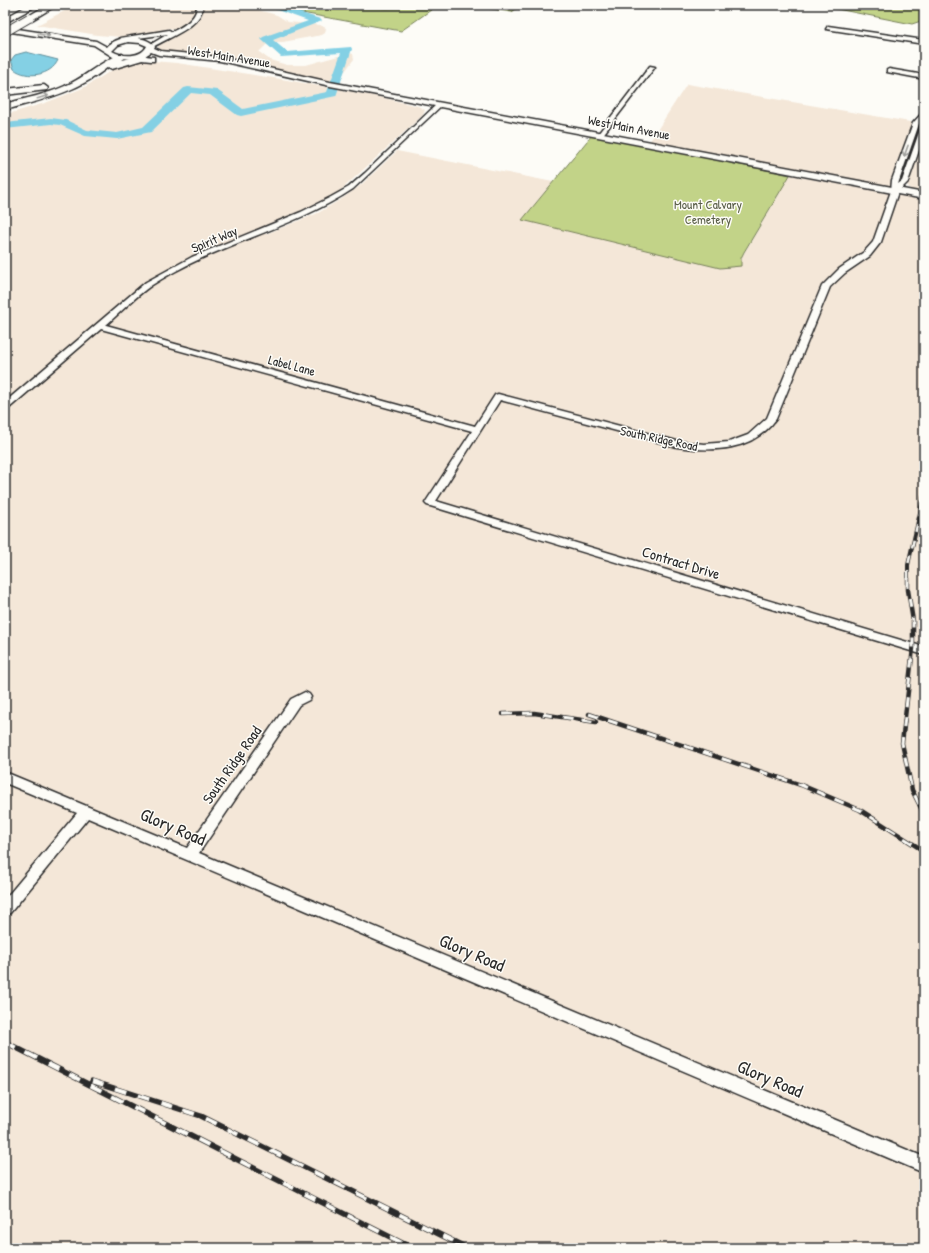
<svg xmlns="http://www.w3.org/2000/svg" width="929" height="1253" font-family="'Patrick Hand',sans-serif">
	<rect width="100%" height="100%" fill="#fdfcf7"/>
	<filter id="ink" filterUnits="userSpaceOnUse"><feTurbulence type="fractalNoise" baseFrequency=".025" numOctaves="2"/><feDisplacementMap in="SourceGraphic" scale="8" xChannelSelector="R" yChannelSelector="G"/><feConvolveMatrix kernelMatrix="1 2 1 2 8 2 1 2 1" color-interpolation-filters="sRGB"/></filter>
	<g filter="url(#ink)">
		<path fill="#f4e7d8" d="M76,5H224L238,9L258,10L277,15L288,22L320,25L326,28L325,33L322,35L266,45L259,52L270,60L287,65H306L349,53L353,54L354,59L337,82L286,73L229,58L163,51L158,48V44L171,35L181,32L170,28L136,37H122L97,35L37,25Z
			M139,60L177,63L287,80L375,96L418,106L425,110L423,115L340,191L308,209L256,232L266,234L318,213L343,198L361,185L397,151L553,182L522,220L741,258L790,175L924,200V1248H5V115L45,103L83,88L119,66Z
			M687,84L916,123L895,191L642,143L650,141Z
			M924,137V193L912,191L907,185Z"/>
		<path fill="#c2d388" stroke="#767f5a" d="M258,5H354L387,8L413,5H438L401,31Z
			M465,5H521L512,12Z
			M817,5H924V20L912,24Z
			M592,135L790,175L744,252L741,258V266L720,268L522,220Z"/>
		<path fill="#84d0e4" stroke="#608e9a" d="M26,52L58,60C51,76 27,79 14,69L11,60L15,55Z"/>
		<g fill="none" stroke-linecap="round" stroke-linejoin="round">
			<path fill="#84d0e4" fill-rule="evenodd" d="M263,5H277L320,19L322,21L273,40L287,52L351,47L352,49L336,96L241,116L237,115L210,95L191,93L151,132L117,139L85,136L60,125L51,124L5,129V123L51,118L66,120L87,130L117,133L143,127L184,88L188,87L217,90L243,109L327,92L341,53L281,57L263,41L261,39L263,37L308,21Z"/>
			<g stroke="#2b2b2b" stroke-width="3">
				<path id="minor" d="M197,5H203C202,27 169,37 153,47L148,46L168,34L123,40L120,38L169,30L172,32C183,26 197,19 197,5Z
					M828,26L924,40V44L826,29Z
					M650,66L655,67L602,136H598V134Z
					M889,69L924,75V79L887,72V70Z
					M437,104L442,105L353,189C291,230 215,244 152,285C136,296 121,312 106,325L475,426L495,395L498,394L677,441L704,444L729,442L748,435L767,418L822,286L839,269L864,252L873,242L891,191L892,180L913,123L924,111V119L919,124L898,184L902,181L921,127L924,125V136L908,182L898,192L881,242L870,256L845,273L830,287L776,419C752,452 713,452 677,447L500,400L436,501L924,647V655L427,505L425,503L472,431L101,329L8,409L5,410V402L146,282L192,257L301,212L331,197L349,187L365,173Z
					M305,692L309,694L311,697L309,700L299,705L199,853L924,1157V1173L88,818L10,913L5,915V899L77,813L5,783V772L187,848L291,699Z"/>
			</g>
			<g stroke="#2b2b2b" stroke-width="3">
				<path id="major" d="M5,27L96,41L107,47C117,35 144,34 155,46L154,48L161,51L220,57L330,82L924,193V199L330,86L220,61L159,55L151,52L145,56L154,57V61H151L113,57L94,45L5,31ZM128,42L140,43L147,46C141,58 122,57 112,51L118,45Z"/>
			</g>
			<g stroke="#2b2b2b" stroke-width="3">
				<path id="highway" d="M28,5H38L5,23V18Z
					M47,5H57L32,20L25,18Z
					M122,54L126,57L122,60L145,55L149,58L112,69L108,67C78,92 42,100 5,110V104C25,98 46,95 65,86C85,78 101,60 122,54Z
					M44,85L48,88L47,90L5,95V89Z"/>
			</g>
			<use href="#minor" fill="#fdfcf7" fill-rule="evenodd"/>
			<use href="#major" fill="#fdfcf7" fill-rule="evenodd"/>
			<use href="#highway" fill="#fdfcf7" fill-rule="evenodd"/>
			<g stroke="#2b2b2b" stroke-width="4">
				<path id="rail-far2" d="M908,579V565L924,495"/>
			</g>
			<g stroke="#2b2b2b" stroke-width="4.5">
				<path id="rail-far1" d="M908,578V590L913,621V648L902,743L912,790L924,814
					M503,714L534,713L596,722
					M589,714L801,785L860,810L924,851"/>
			</g>
			<g stroke="#2b2b2b" stroke-width="5.5">
				<path id="rail" d="M5,1042L412,1248
					M92,1081L201,1116L467,1248"/>
			</g>
			<use href="#rail-far2" stroke="#fdfcf7" stroke-width="2.5" stroke-dasharray="8" stroke-linecap="butt"/>
			<use href="#rail-far1" stroke="#fdfcf7" stroke-width="3" stroke-dasharray="10" stroke-linecap="butt"/>
			<use href="#rail" stroke="#fdfcf7" stroke-width="4" stroke-dasharray="12" stroke-linecap="butt"/>
			<g stroke="#2b2b2b" stroke-width="10" stroke-linecap="butt">
				<path id="highway-bridge" d="M5,32L29,18"/>
			</g>
			<use href="#highway-bridge" stroke="#fdfcf7" stroke-width="8"/>
		</g>
		<defs><path id="oneway-shaft" d="M-6 0H5M1.5-3L5.5 0L1.5 3" fill="none" stroke-width="1.6" stroke-linecap="round" stroke-linejoin="round"/></defs>
		<g stroke="#9e9e9b">
			<use href="#oneway-shaft" transform="translate(44 35) rotate(9)"/>
			<use href="#oneway-shaft" transform="translate(43 97) rotate(-17)"/>
			<use href="#oneway-shaft" transform="translate(906 151) rotate(110)"/>
		</g>
	</g>
	<g text-anchor="middle" stroke-width="3" stroke-linejoin="round" paint-order="stroke">
		<g font-size="13" fill="#2b2b2b" stroke="#fdfcf7">
			<text transform="translate(229 56) rotate(9)" y="5">West Main Avenue</text>
			<text transform="translate(629 127) rotate(11)" y="5">West Main Avenue</text>
			<text transform="translate(214 239) rotate(-23)" y="5">Spirit Way</text>
			<text transform="translate(292 365) rotate(15)" y="5">Label Lane</text>
			<text transform="translate(659 438) rotate(12)" y="5">South Ridge Road</text>
		</g>
		<g font-size="13" fill="#585d47" stroke="#fdfcf7">
			<text x="708" y="209">Mount Calvary<tspan x="708" dy="15">Cemetery</tspan></text>
		</g>
		<g font-size="15" fill="#2b2b2b" stroke="#fdfcf7">
			<text transform="translate(681 563) rotate(17)" y="5">Contract Drive</text>
			<text transform="translate(232 765) rotate(-55)" y="5">South Ridge Road</text>
		</g>
		<g font-size="18" fill="#2b2b2b" stroke="#fdfcf7">
			<text transform="translate(173 827) rotate(23)" y="6">Glory Road</text>
			<text transform="translate(472 953) rotate(23)" y="6">Glory Road</text>
			<text transform="translate(770 1079) rotate(23)" y="6">Glory Road</text>
		</g>
	</g>
	<rect width="929" height="1253" fill="none" stroke="#fdfcf7" stroke-width="20"/>
	<rect x="10" y="10" width="909" height="1233" fill="none" stroke="#2b2b2b" stroke-width="1.5" filter="url(#ink)"/>
</svg>
